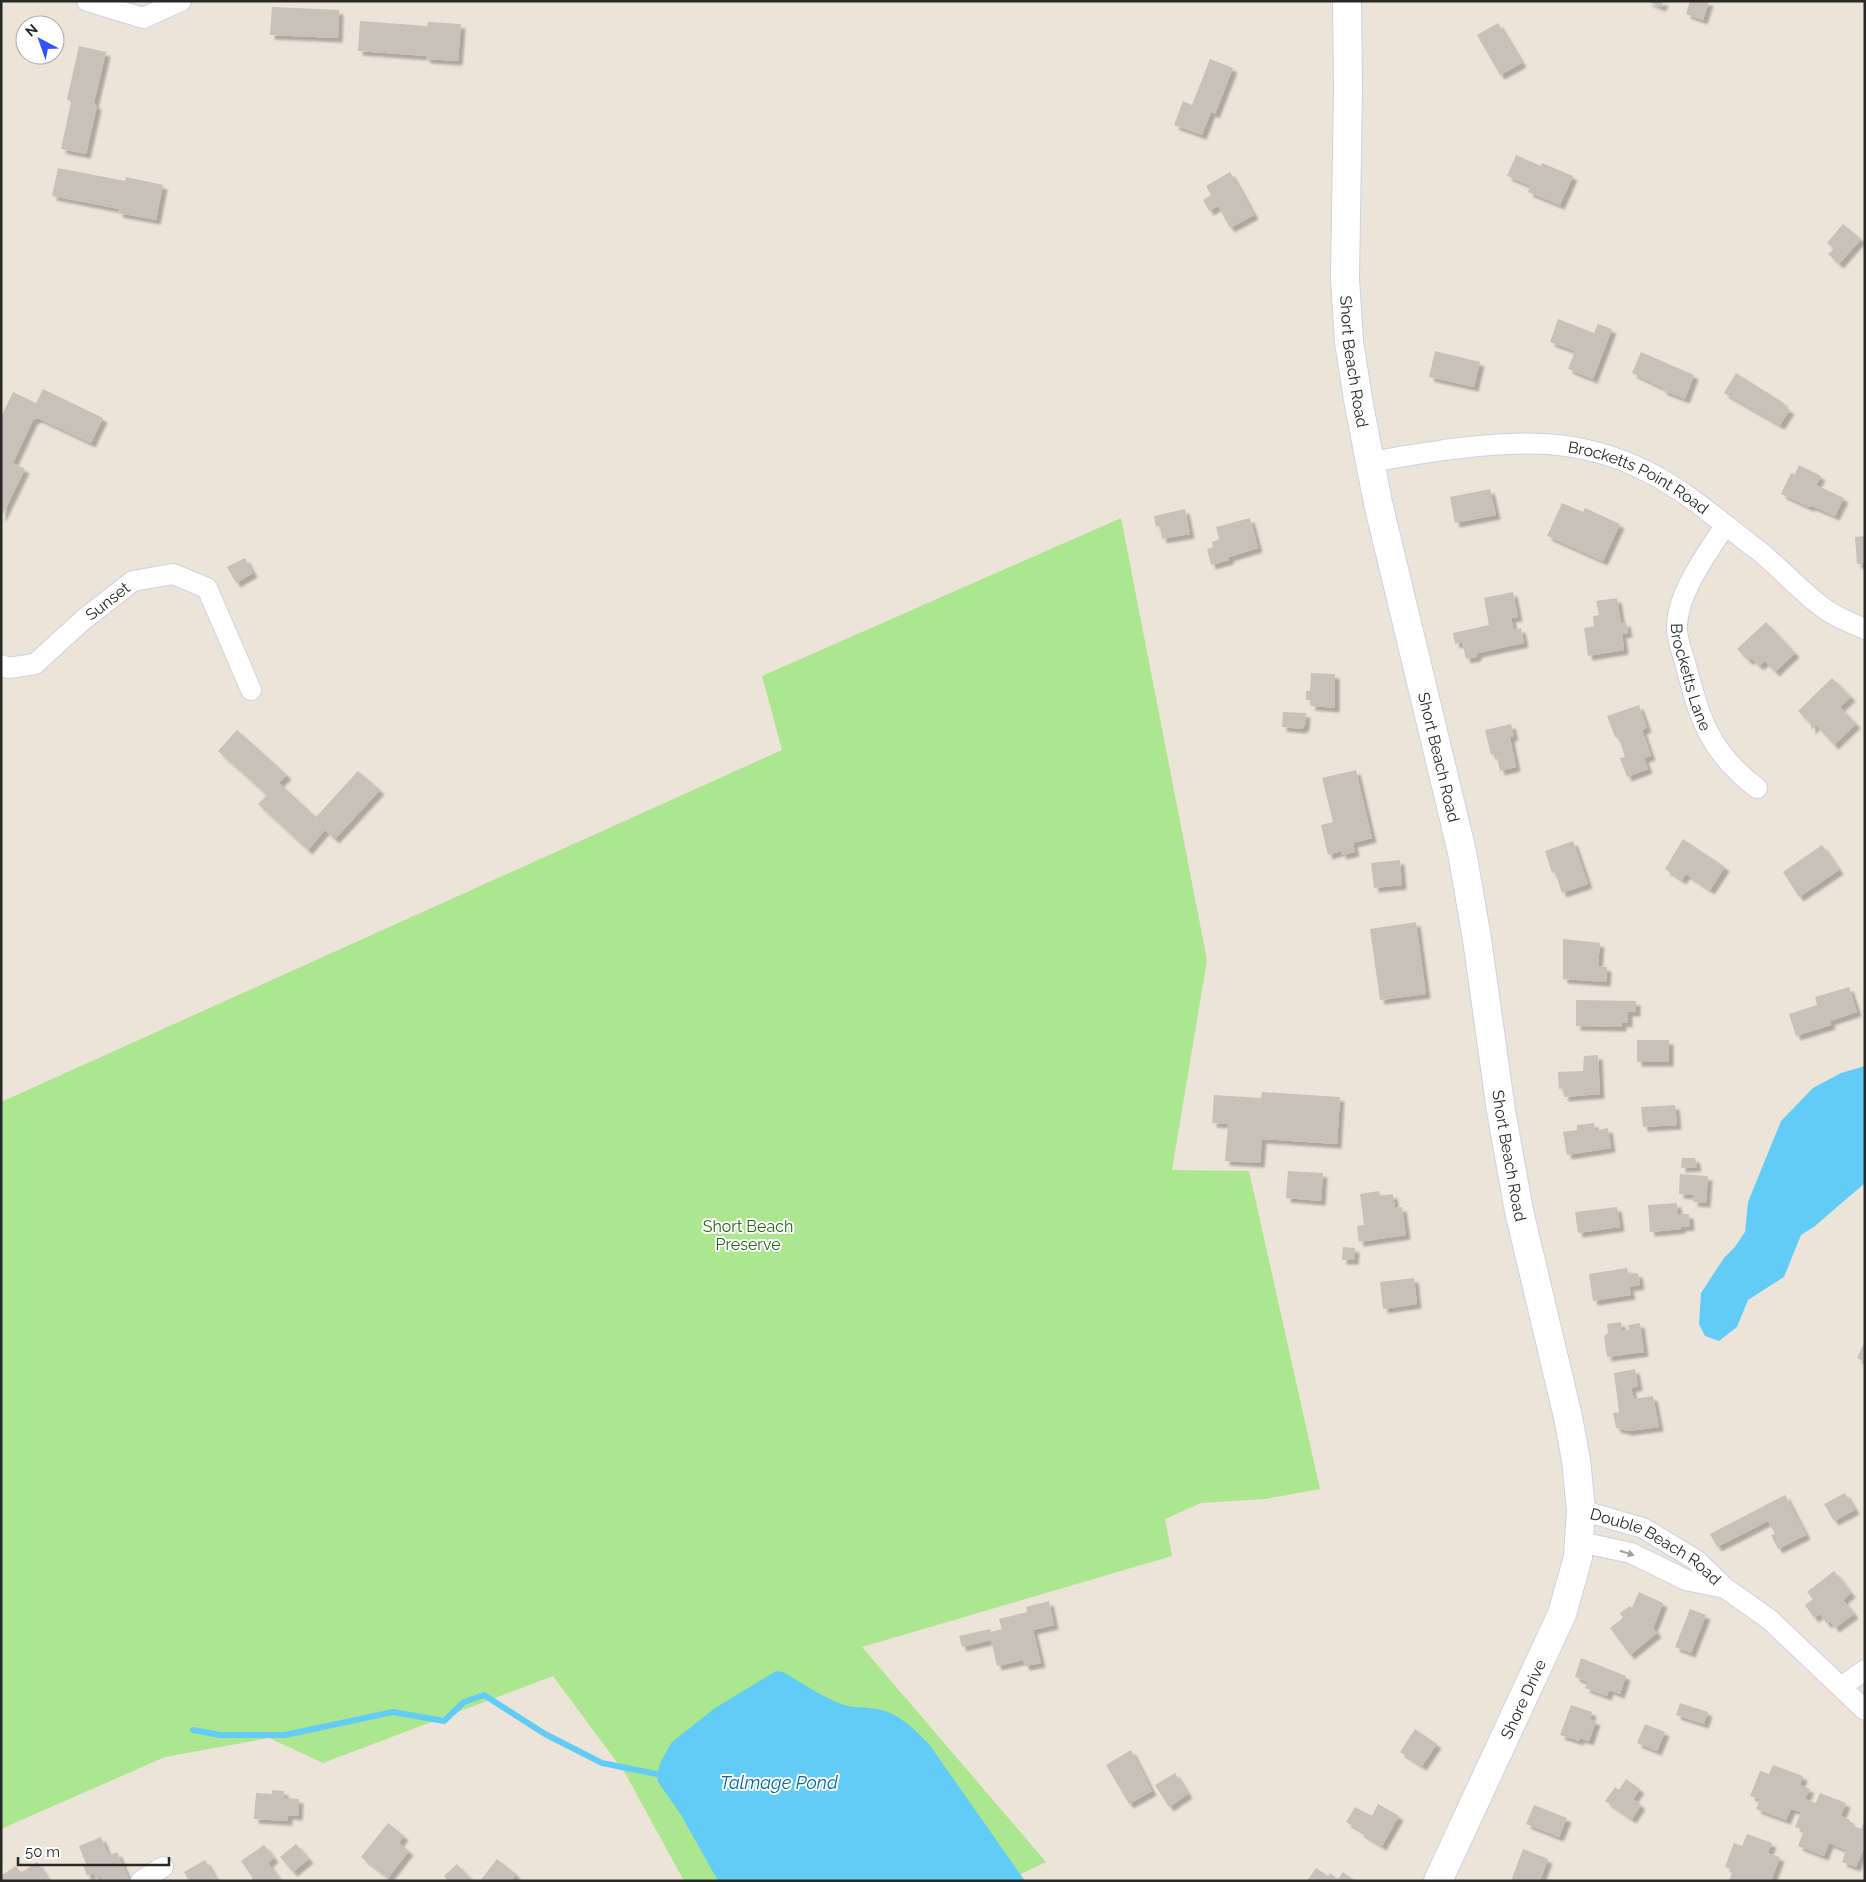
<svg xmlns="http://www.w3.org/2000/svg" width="1866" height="1882" font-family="Raleway,sans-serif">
	<defs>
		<filter id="shadow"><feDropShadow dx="4.5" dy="4.5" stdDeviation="1" flood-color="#0004"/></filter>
	</defs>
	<rect width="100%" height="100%" fill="#ece4d8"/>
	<path fill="#ace790" d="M1121,518L1207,960L1172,1170L1249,1171L1320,1489L1265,1499L1201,1503L1165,1519L1172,1556L862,1647L1046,1862L1007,1881H684L625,1773L553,1676L323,1763L269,1738L165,1757L1,1829V1102L782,750L762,676Z"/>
	<path fill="#63ccf6" d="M1865,1066V1183L1815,1226L1801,1235L1784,1277L1748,1300L1737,1327L1719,1341L1705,1336L1699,1324L1701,1293L1724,1258L1734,1248L1745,1232L1748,1202L1781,1121L1813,1088L1841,1073Z
		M776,1671L783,1672C803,1683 822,1697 844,1705C853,1708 862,1707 871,1708C897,1711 911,1726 929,1744L1025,1881H718L681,1815L658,1782L657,1774L661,1761L672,1742L715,1708Z"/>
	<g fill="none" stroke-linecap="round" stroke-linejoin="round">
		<path stroke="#63ccf6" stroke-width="6" d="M193,1730L220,1735H285L393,1712L444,1721L464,1702L484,1695L545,1734L602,1763L657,1774"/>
	</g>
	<path fill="#c7c1b8" filter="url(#shadow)" d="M1646,1H1664L1661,7Z
		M1690,1H1709L1703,20L1686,14Z
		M272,7L339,10L338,38L270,35Z
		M360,21L427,26L428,22L461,24L458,61L426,59V56L358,51Z
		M1498,23L1522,63L1500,75L1477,35Z
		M79,46L106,52L94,103L97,106L86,154L61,149L71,102L67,99Z
		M1210,59L1233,68L1215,114L1211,112L1202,135L1174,125L1183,101L1192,105Z
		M1516,155L1541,166L1542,163L1573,176L1560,205L1528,192L1531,186L1507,176Z
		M58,168L125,181L126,177L163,185L156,220L118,213L119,209L52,196Z
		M1230,172L1254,215L1230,228L1218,206L1209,211L1203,200L1211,195L1206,186Z
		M1843,224L1861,239L1839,264L1828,254L1834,249L1827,243Z
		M1558,319L1594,333L1598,324L1612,329L1593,379L1568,369L1575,351L1550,342Z
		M1435,351L1480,362L1474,387L1429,377Z
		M1641,352L1694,375L1685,399L1662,390L1663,388L1632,373Z
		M1736,373L1784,403L1782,405L1790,410L1780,425L1724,393Z
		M43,389L103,418L91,443L38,418L33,420L13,463L25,469L1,518V417L13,392L36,403Z
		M1799,465L1821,476L1816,485L1844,498L1835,516L1812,506L1809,507L1781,494L1791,473L1795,474Z
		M1490,489L1496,515L1455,523L1450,497Z
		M1562,503L1583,512L1585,508L1620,524L1603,561L1547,536Z
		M1185,509L1190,534L1162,539L1160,526L1156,527L1154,516Z
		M1250,518L1258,548L1229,557V560L1211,565L1207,549L1213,547L1212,542L1219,539L1216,527Z
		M1865,536V564H1857L1855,537Z
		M245,558L253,573L236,583L227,567Z
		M1513,592L1518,617L1511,618L1514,630L1521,628L1524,643L1478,653L1476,657L1466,659L1462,642L1455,644L1453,633L1489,625L1484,598Z
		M1617,598L1621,623L1626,622L1628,633L1622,634L1624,650L1588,656L1584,628L1594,626L1593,616L1599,615L1596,601Z
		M1766,622L1795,653L1775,672L1765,661L1759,666L1751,658L1749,661L1737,649Z
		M1311,673L1335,674V708L1311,706V700H1306V691H1310Z
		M1832,678L1851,697L1840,707L1856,724L1834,745L1816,725L1811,730V724L1798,711Z
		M1639,705L1647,728L1642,730L1651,756L1644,758L1648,769L1627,777L1620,758L1625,757L1619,738L1615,737L1607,716Z
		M1283,712L1306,713L1305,725L1302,729L1282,727Z
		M1511,724L1514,736L1510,737L1516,767L1500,771L1496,754L1491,755L1485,730Z
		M237,730L287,775L279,783L316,817L358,771L380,790L335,839L325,830L308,850L258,804L267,795L218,751Z
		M1356,770L1372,838L1353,843L1355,852L1342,855L1341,851L1328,855L1321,825L1333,822L1322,778Z
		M1683,839L1725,867L1710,890L1686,874L1682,880L1665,869Z
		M1573,841L1588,884L1562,893L1555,872L1552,873L1545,851Z
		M1822,845L1839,870L1799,897L1783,872Z
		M1400,860L1402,885L1374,888L1371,863Z
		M1416,922L1426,994L1380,1000L1370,929Z
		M1563,939L1600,943L1598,966L1607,967L1606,982L1563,979Z
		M1849,987L1857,1012L1830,1021L1831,1025L1796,1036L1789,1014L1817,1005L1815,997Z
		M1576,1000L1636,1001V1012H1628V1023L1622,1022V1027L1576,1026Z
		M1637,1040H1669V1062H1637Z
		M1598,1055L1600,1094L1564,1097V1088L1559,1089L1558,1072L1583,1071L1584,1056Z
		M1262,1092L1340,1097L1337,1144L1262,1139L1260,1163L1225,1161L1228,1124L1212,1123L1214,1095L1261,1098Z
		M1675,1105L1677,1125L1643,1127L1641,1107Z
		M1594,1123L1595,1131L1608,1128L1611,1148L1567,1155L1563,1132L1577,1130V1125Z
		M1682,1158H1695L1697,1167L1681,1168Z
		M1288,1171L1323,1173L1321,1201L1286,1198Z
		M1680,1174L1708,1176L1706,1203L1693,1202L1694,1195L1679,1194Z
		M1379,1191L1380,1196L1393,1194L1395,1208L1402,1207L1406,1235L1359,1242L1357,1226L1364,1225L1360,1194Z
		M1677,1203L1678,1214H1689L1690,1226L1681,1227V1229L1650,1232L1648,1205Z
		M1617,1207L1620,1227L1578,1233L1575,1212Z
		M1343,1247L1355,1248L1354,1260H1342Z
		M1627,1268L1628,1274L1638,1273L1640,1285L1629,1287L1631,1295L1593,1301L1589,1274Z
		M1414,1278L1417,1304L1383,1309L1380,1282Z
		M1621,1322L1622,1331L1629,1330L1628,1325L1640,1323L1644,1352L1607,1357L1604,1336L1608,1333L1607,1324Z
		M1865,1341V1362L1857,1358Z
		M1635,1369L1638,1386L1631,1388L1634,1399L1653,1396L1659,1427L1628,1431L1616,1428L1613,1413L1619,1412L1614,1373Z
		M1845,1493L1855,1510L1834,1521L1824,1504Z
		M1785,1495L1806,1535L1778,1549L1771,1535L1775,1534L1768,1521L1717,1547L1710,1534Z
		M1834,1571L1851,1593L1843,1600L1854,1614L1835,1628L1830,1621L1827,1624L1820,1614L1814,1618L1805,1605L1813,1599L1807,1592Z
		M1639,1592L1663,1603L1653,1628L1657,1633L1630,1655L1610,1628L1623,1618L1620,1613L1630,1606L1632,1608Z
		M1049,1601L1054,1625L1033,1630L1041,1663L1025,1666L1023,1660L997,1666L991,1640L962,1647L959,1636L990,1629L991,1632L1002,1629L999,1619L1027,1612L1026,1607Z
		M1690,1609L1706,1615L1691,1653L1675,1647Z
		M1581,1658L1626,1676L1620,1694L1609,1690L1607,1696L1585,1688L1588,1682L1575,1677Z
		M1680,1703L1708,1712L1704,1724L1676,1715Z
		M1571,1705L1592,1712L1590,1719L1596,1721L1589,1741L1580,1738L1579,1741L1560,1735Z
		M1645,1724L1665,1732L1657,1751L1637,1743Z
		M1415,1729L1437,1744L1422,1766L1400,1752Z
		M1131,1750L1152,1791L1129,1804L1106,1765Z
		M1773,1765L1803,1776L1800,1785L1810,1789L1805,1799L1816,1803L1820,1793L1846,1803L1841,1816L1850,1820L1849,1824L1861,1829L1865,1820V1845L1856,1867L1842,1862L1846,1850L1829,1843L1824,1856L1798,1846L1804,1830L1795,1827L1801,1812L1791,1809L1786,1820L1756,1809L1760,1799L1750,1796L1760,1771L1769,1774Z
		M1175,1773L1188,1794L1169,1807L1155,1785Z
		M1626,1779L1640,1789L1633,1799L1641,1805L1632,1819L1605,1801L1615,1787L1619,1790Z
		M272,1790L284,1791V1798L299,1799L298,1816L288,1815V1821L254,1819L256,1793L272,1794Z
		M1378,1804L1399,1816L1382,1846L1359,1832L1361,1830L1346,1822L1355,1807L1372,1816Z
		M1534,1805L1567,1818L1559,1837L1526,1824Z
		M388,1823L404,1836L399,1843L409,1851L388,1878L361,1857Z
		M1747,1834L1772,1843L1768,1853L1780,1857L1771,1881H1729L1733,1870L1725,1867L1734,1843L1742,1846Z
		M101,1837L109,1856L117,1852L129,1880L103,1881L101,1876L96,1878L94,1873L87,1876L83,1865L86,1864L79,1846Z
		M296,1844L309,1859L293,1872L280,1857Z
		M264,1845L274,1858L268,1863L281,1881H252V1877L241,1861Z
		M1523,1849L1548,1859L1540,1881H1511Z
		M497,1859L516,1874L511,1881H480Z
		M205,1860L217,1881H189L184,1872Z
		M37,1862L49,1881H2V1875L16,1866L21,1873Z
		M457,1864L473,1881H448L444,1876Z
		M1316,1868L1328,1876L1330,1873L1338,1879L1343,1872L1355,1881H1307Z"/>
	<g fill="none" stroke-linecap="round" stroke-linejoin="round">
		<g stroke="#ced1e2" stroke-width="22">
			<g id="street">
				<path d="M87,1L143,18L181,1"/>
				<path id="s1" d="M1369,463C1394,457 1419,454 1444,450C1517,440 1580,437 1648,472C1688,492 1723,524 1759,551C1783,570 1804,596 1831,613C1841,619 1854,624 1865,629"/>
				<path id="s2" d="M1725,526C1707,553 1676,595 1677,629C1677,639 1682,652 1685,662C1699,718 1710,753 1757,788"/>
				<path id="s3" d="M1,665L8,668L35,664L83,620L133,581L173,574L207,588L251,690"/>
				<path id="s4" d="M1581,1510L1643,1528L1696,1560L1725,1588L1769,1619L1865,1710"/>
				<path d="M1580,1542L1631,1553L1686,1580L1725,1588"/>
				<path d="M1841,1687L1865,1670"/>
				<path d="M141,1881L163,1867"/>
			</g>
		</g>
		<g stroke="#ced1e2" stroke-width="30">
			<g id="secondary">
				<path id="s5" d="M1347,1L1348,87L1345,279L1349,342L1359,405L1378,503L1462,852L1477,939L1501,1111L1519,1211L1568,1417L1576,1460L1581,1510L1578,1557L1562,1614L1438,1881"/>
			</g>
		</g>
		<use href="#street" stroke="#fff" stroke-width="20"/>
		<use href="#secondary" stroke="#fff" stroke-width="28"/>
	</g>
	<defs><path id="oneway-solid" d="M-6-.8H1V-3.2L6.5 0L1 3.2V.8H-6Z" transform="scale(1.25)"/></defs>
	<use fill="#9e9e9e" href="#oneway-solid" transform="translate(1627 1553) rotate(17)"/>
	<g text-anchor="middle" stroke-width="4" stroke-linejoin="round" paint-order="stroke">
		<g font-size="16" fill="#282828" stroke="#fff">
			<text dy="6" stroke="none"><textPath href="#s5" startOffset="361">Short Beach Road</textPath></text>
			<text dy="6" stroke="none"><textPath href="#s1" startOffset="278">Brocketts Point Road</textPath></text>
			<text dy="6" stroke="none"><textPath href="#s3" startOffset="131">Sunset</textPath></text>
			<text dy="6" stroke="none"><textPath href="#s2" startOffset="165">Brocketts Lane</textPath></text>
			<text dy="6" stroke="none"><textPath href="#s5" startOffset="766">Short Beach Road</textPath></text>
			<text dy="6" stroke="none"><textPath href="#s5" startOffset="1171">Short Beach Road</textPath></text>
			<text dy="6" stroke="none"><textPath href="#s4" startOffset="84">Double Beach Road</textPath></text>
			<text transform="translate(1523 1699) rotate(-65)" y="6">Shore Drive</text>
		</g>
		<g font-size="16" fill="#246815" stroke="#fff">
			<text x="748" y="1232">Short Beach<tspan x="748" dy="18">Preserve</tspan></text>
		</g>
		<g font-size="18" font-style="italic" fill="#05679f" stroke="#fff">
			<text x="779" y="1789">Talmage Pond</text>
		</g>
	</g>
	<rect width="1866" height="1882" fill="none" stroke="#282828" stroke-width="5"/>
	<g transform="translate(40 40) rotate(319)"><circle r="24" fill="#ffffff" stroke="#a9a9a9"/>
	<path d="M0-4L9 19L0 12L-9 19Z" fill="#3254ff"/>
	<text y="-8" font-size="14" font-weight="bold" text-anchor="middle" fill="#282828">N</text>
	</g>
	<path d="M18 1857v8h151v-8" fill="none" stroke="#282828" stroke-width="2.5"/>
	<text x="25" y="1857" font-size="15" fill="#282828" stroke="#ffffff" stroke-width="4" paint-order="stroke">50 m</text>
</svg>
